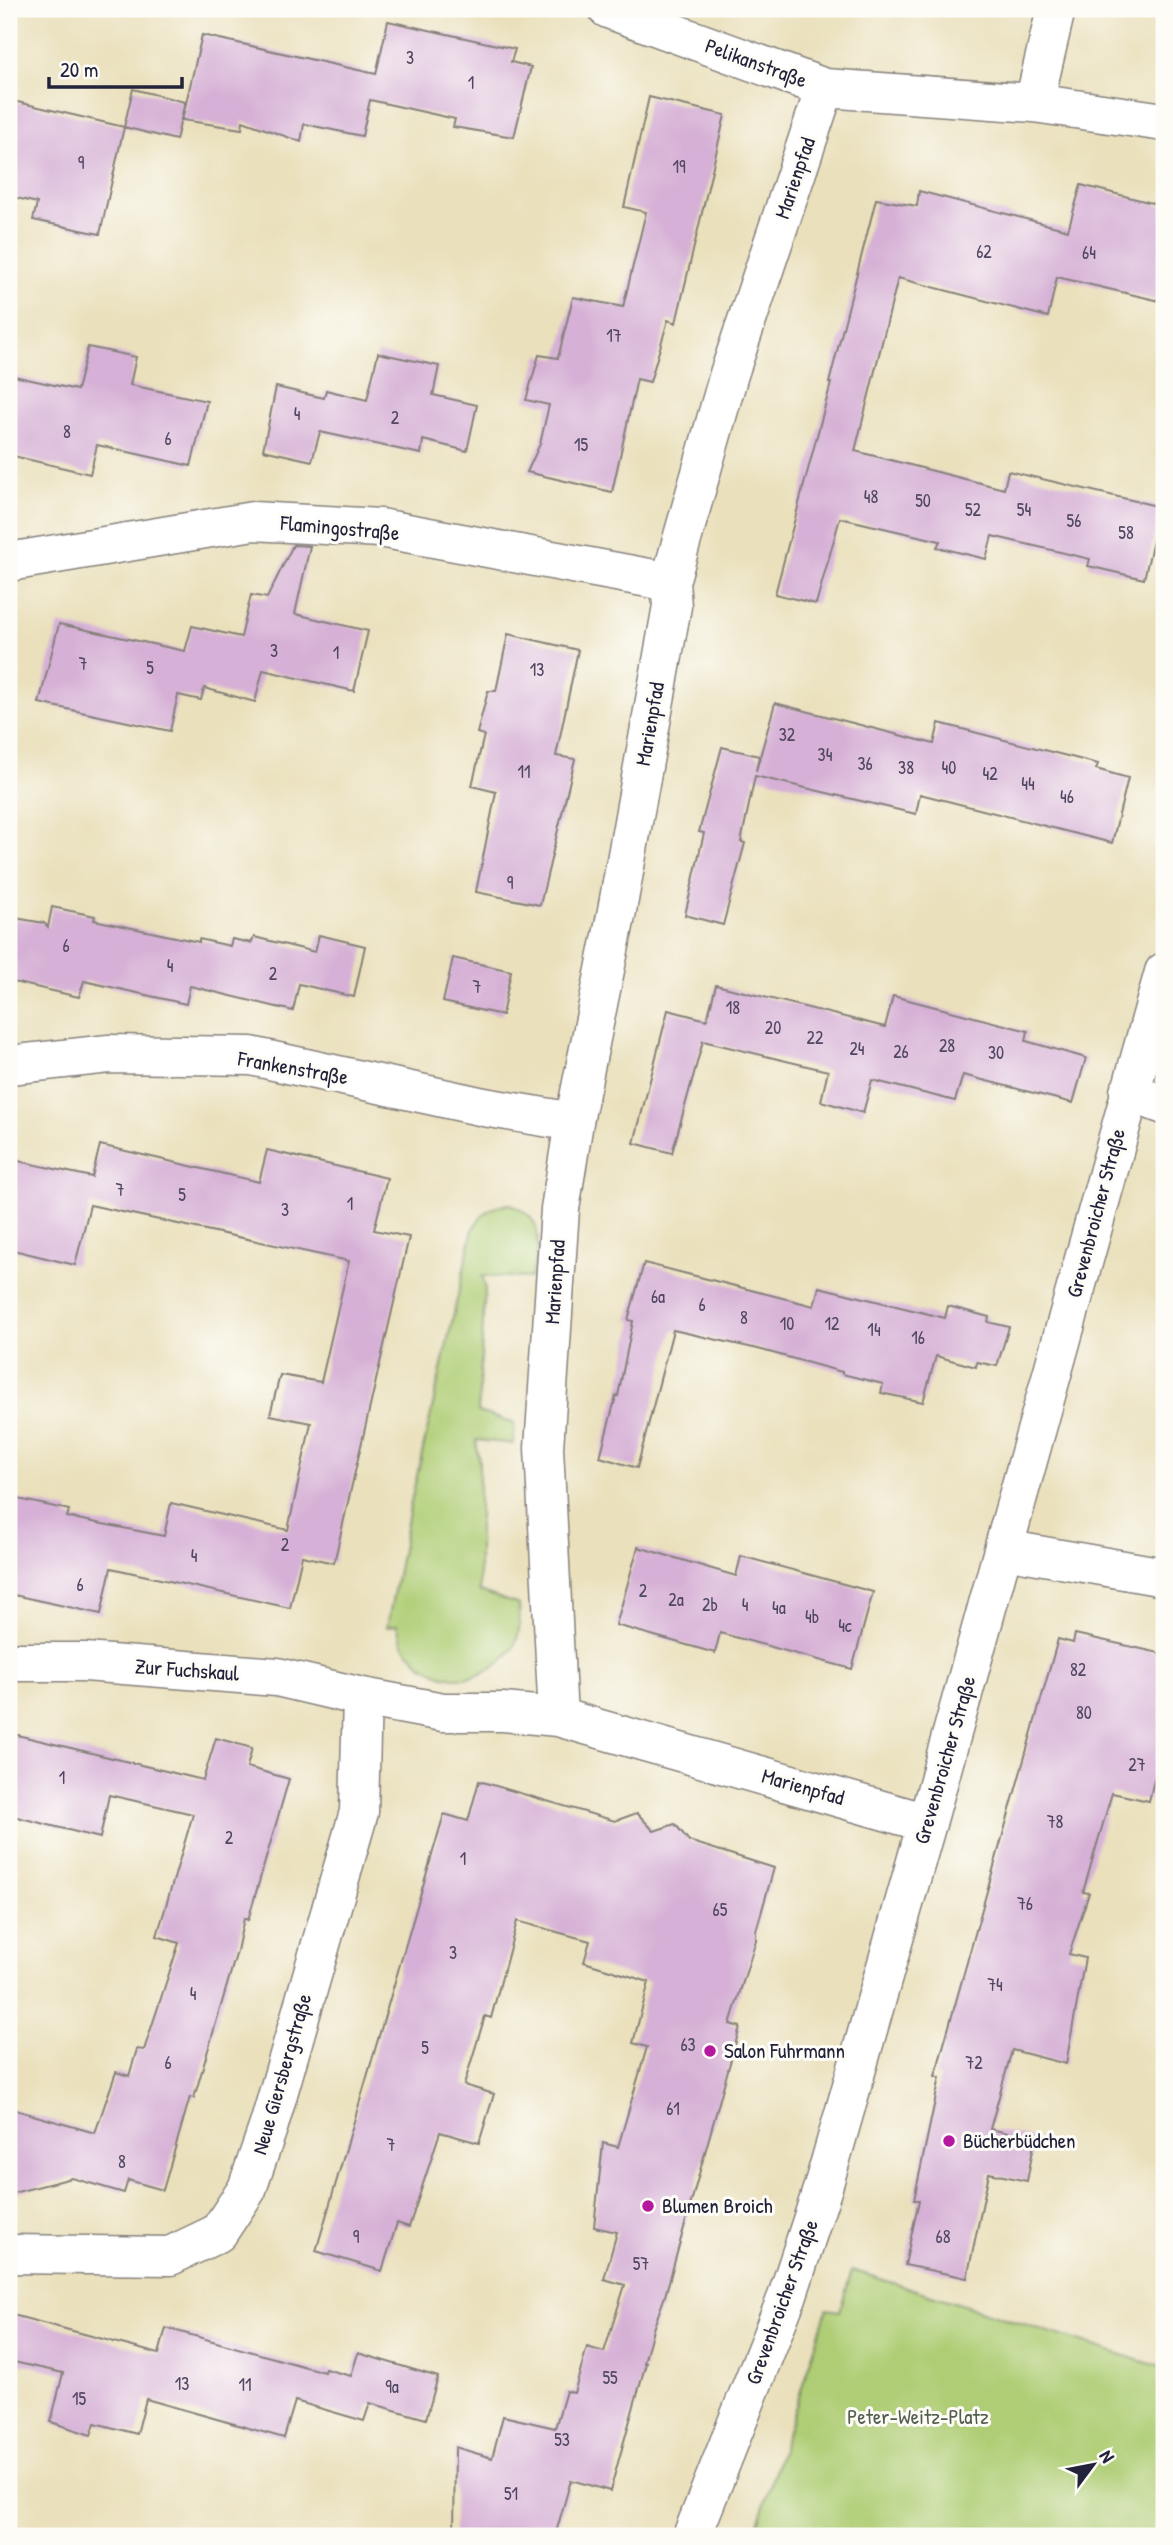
<svg xmlns="http://www.w3.org/2000/svg" width="1173" height="2545" font-family="'Patrick Hand',sans-serif">
	<rect width="100%" height="100%" fill="#fdfcf7"/>
	<filter id="ink" filterUnits="userSpaceOnUse"><feTurbulence type="fractalNoise" baseFrequency=".0143" numOctaves="2"/><feDisplacementMap in="SourceGraphic" scale="14" xChannelSelector="R" yChannelSelector="G"/><feConvolveMatrix kernelMatrix="1 2 1 2 8 2 1 2 1" color-interpolation-filters="sRGB"/></filter>
	<filter id="wash" filterUnits="userSpaceOnUse"><feTurbulence type="fractalNoise" baseFrequency=".00686" numOctaves="4" result="noise"/><feDisplacementMap in="SourceGraphic" scale="28" xChannelSelector="R" yChannelSelector="G"/><feGaussianBlur stdDeviation="1.57" result="paint"/><feColorMatrix in="noise" values="0 0 0 0 0 0 0 0 0 0 0 0 0 0 0 0 0 1.4 0 .05"/><feComposite in="paint" operator="in"/></filter>
	<g filter="url(#wash)">
		<rect width="100%" height="100%" fill="#eae0bc"/>
		<path fill="#afcd74" stroke="#687858" stroke-width="2" d="M511,1204C516,1207 522,1209 526,1213C545,1227 537,1259 530,1278L482,1276L485,1286L478,1412L514,1423V1444L476,1440L479,1462V1591L519,1605C520,1620 521,1639 510,1652C483,1684 444,1687 415,1658C412,1654 406,1650 404,1646C400,1640 399,1632 397,1625L387,1627L411,1502L473,1229C482,1212 492,1206 511,1204Z
			M852,2270L1164,2368V2536H754L827,2309L840,2311Z"/>
		<g id="blocks">
			<path fill="#d6b0d6" d="M388,21L515,49L511,62L531,67L514,137L453,127L455,119L370,100L362,136L304,124L301,142L243,121L242,129L182,120L202,35L376,74Z
				M133,89L185,102L176,140L124,127Z
				M649,97L725,115L676,323L668,320L650,382L637,379L612,492L527,472L540,444L549,405L526,400L539,355L558,358L573,297L623,307L646,212L624,207Z
				M9,100L124,127L100,234L33,220L37,203L9,196Z
				M1081,185L1164,206V302L1057,277L1048,317L898,278L855,451L1004,489L1008,471L1161,507L1144,579L1088,566L1090,559L992,536L986,559L937,547L940,541L840,518L816,604L775,594L831,383H829L876,199L917,206L919,191L1068,230Z
				M88,347L136,357L130,385L207,401L191,466L97,445L90,474L9,455V375L77,390Z
				M378,353L439,366L433,395L477,405L467,451L423,440L421,454L320,432L312,461L263,450L276,387L324,398L326,390L367,400Z
				M293,545L310,546L295,614L368,631L354,691L263,670L255,702L204,688L201,700L178,695L170,731L39,703L59,624L185,651L192,626L241,637L251,595L267,598Z
				M508,634L578,650L556,756L575,759L540,905L476,892L496,792L472,786L484,735L477,733L488,691H496Z
				M775,703L934,744L939,723L1098,764L1096,769L1128,778L1112,843L920,794L916,814L755,776L741,842L745,843L723,925L685,915L704,833L699,832L722,747L759,756L756,771Z
				M52,907L95,916L94,920L199,942V939L230,946L232,939L251,943L254,937L315,952L319,935L365,946L354,997L299,984L293,1011L190,986L186,1004L84,981L79,997L9,981V917L44,923L48,927Z
				M453,958L511,971L502,1015L443,1002Z
				M716,985L885,1027L893,996L1028,1031L1026,1041L1086,1058L1073,1103L963,1075L955,1101L872,1080L863,1113L821,1101L828,1071L703,1041L672,1153L634,1143L668,1010L707,1020Z
				M100,1145L259,1182L267,1150L387,1178L374,1230L409,1237L334,1563L302,1556L290,1608L111,1568L101,1614L9,1594V1497L69,1510L67,1517L164,1536L171,1503L288,1530L311,1423L270,1415L280,1375L321,1382L349,1261L90,1205L75,1265L9,1249V1159L92,1177Z
				M644,1263L814,1306L819,1287L945,1318L948,1306L989,1317L988,1322L1009,1327L997,1366L977,1362L976,1367L936,1356L923,1402L881,1393L883,1384L842,1374V1372L758,1349L673,1330L637,1468L600,1457L616,1396H618L633,1321L628,1320Z
				M638,1547L736,1576L741,1556L873,1592L852,1669L720,1633L715,1653L616,1625Z
				M1075,1634L1164,1654V1739L1149,1801L1112,1793L1083,1892L1089,1893L1069,1954L1085,1958L1066,2064L1012,2050L990,2129L1035,2139L1027,2181L989,2173L967,2278L905,2265L919,2200H914L940,2077L935,2076L1058,1639L1073,1643Z
				M9,1733L203,1780L216,1738L252,1748L247,1767L289,1779L248,1920L244,1918L237,1951L194,2098L190,2097L163,2190L128,2180L124,2193L72,2178L9,2194V2108L95,2133L116,2072L129,2076L137,2049L144,2050L179,1943L157,1936L193,1814L109,1795L100,1838L9,1815Z
				M479,1781L615,1821L637,1813L654,1831L675,1824L689,1841L774,1868L756,1931V1940L730,2024L740,2027L665,2296L653,2329L644,2363H646L610,2491L571,2480L555,2536H454L455,2447L492,2458L503,2416L555,2428L566,2391L574,2393L587,2347L604,2352L625,2285L604,2279L617,2232L594,2227L603,2143L618,2147L647,2047L633,2043L649,1982L584,1962L590,1941L517,1921L491,2018L485,2016L464,2085L494,2094L479,2143L440,2132L409,2227L397,2223L382,2271L316,2251L444,1814L468,1821Z
				M9,2314L159,2354L166,2328L324,2372L325,2369L351,2376L358,2353L438,2377L426,2419L370,2403L364,2421L295,2401L284,2438L146,2399L137,2434L95,2423L91,2435L51,2422L63,2373L9,2361Z"/>
		</g>
	</g>
	<g filter="url(#ink)">
		<use href="#blocks" fill-opacity="0" stroke="#86817c" stroke-width="2"/>
		<g fill="none" stroke-linecap="round" stroke-linejoin="round">
			<g stroke="#86817c" stroke-width="41">
				<path id="street" d="M608,9L825,88
					M1034,103L1056,9
					M9,562L253,521L380,528L670,582
					M9,1065L109,1054L251,1056L484,1107L574,1122
					M1129,1092L1164,1105
					M1004,1549L1164,1577
					M9,1662H85L277,1677L362,1697L443,1712H503L558,1717L927,1823
					M558,1717L544,1448L560,1209L574,1122L616,916L672,606L670,582L729,374L825,88L1034,103L1164,122
					M9,2254L170,2256L218,2233L247,2189L269,2125L359,1812L362,1697"/>
			</g>
			<g stroke="#86817c" stroke-width="41">
				<path id="secondary" d="M692,2536L787,2297L823,2187L927,1823L1164,972"/>
			</g>
			<use href="#street" stroke="#fff" stroke-width="38"/>
			<use href="#secondary" stroke="#fff" stroke-width="38"/>
		</g>
	</g>
	<g fill="#b5179e" stroke="#fdfcf7" stroke-width="2.5">
		<circle cx="710" cy="2051" r="7"/>
		<circle cx="949" cy="2141" r="7"/>
		<circle cx="648" cy="2206" r="7"/>
	</g>
	<g text-anchor="middle" stroke-width="6" stroke-linejoin="round" paint-order="stroke">
		<g font-size="18" fill="#4f4662">
			<text x="410" y="64">3</text>
			<text x="471" y="89">1</text>
			<text x="81" y="169">9</text>
			<text x="679" y="173">19</text>
			<text x="984" y="258">62</text>
			<text x="1089" y="259">64</text>
			<text x="614" y="342">17</text>
			<text x="297" y="420">4</text>
			<text x="395" y="424">2</text>
			<text x="67" y="438">8</text>
			<text x="168" y="445">6</text>
			<text x="581" y="451">15</text>
			<text x="871" y="503">48</text>
			<text x="923" y="507">50</text>
			<text x="973" y="516">52</text>
			<text x="1024" y="516">54</text>
			<text x="1074" y="527">56</text>
			<text x="1126" y="539">58</text>
			<text x="274" y="657">3</text>
			<text x="336" y="659">1</text>
			<text x="83" y="670">7</text>
			<text x="150" y="674">5</text>
			<text x="537" y="676">13</text>
			<text x="787" y="741">32</text>
			<text x="825" y="761">34</text>
			<text x="865" y="770">36</text>
			<text x="906" y="774">38</text>
			<text x="949" y="774">40</text>
			<text x="524" y="778">11</text>
			<text x="990" y="780">42</text>
			<text x="1028" y="790">44</text>
			<text x="1067" y="803">46</text>
			<text x="510" y="889">9</text>
			<text x="66" y="952">6</text>
			<text x="170" y="972">4</text>
			<text x="273" y="980">2</text>
			<text x="477" y="993">7</text>
			<text x="733" y="1014">18</text>
			<text x="773" y="1034">20</text>
			<text x="815" y="1044">22</text>
			<text x="947" y="1052">28</text>
			<text x="857" y="1055">24</text>
			<text x="901" y="1058">26</text>
			<text x="996" y="1059">30</text>
			<text x="120" y="1196">7</text>
			<text x="182" y="1201">5</text>
			<text x="350" y="1210">1</text>
			<text x="285" y="1216">3</text>
			<text x="658" y="1303">6a</text>
			<text x="702" y="1311">6</text>
			<text x="744" y="1324">8</text>
			<text x="787" y="1330">10</text>
			<text x="832" y="1330">12</text>
			<text x="874" y="1336">14</text>
			<text x="918" y="1344">16</text>
			<text x="285" y="1551">2</text>
			<text x="194" y="1562">4</text>
			<text x="80" y="1591">6</text>
			<text x="643" y="1597">2</text>
			<text x="676" y="1606">2a</text>
			<text x="710" y="1611">2b</text>
			<text x="745" y="1611">4</text>
			<text x="779" y="1614">4a</text>
			<text x="812" y="1623">4b</text>
			<text x="845" y="1632">4c</text>
			<text x="1078" y="1676">82</text>
			<text x="1084" y="1719">80</text>
			<text x="1137" y="1771">27</text>
			<text x="62" y="1784">1</text>
			<text x="1055" y="1828">78</text>
			<text x="229" y="1844">2</text>
			<text x="463" y="1865">1</text>
			<text x="1025" y="1910">76</text>
			<text x="720" y="1916">65</text>
			<text x="453" y="1959">3</text>
			<text x="995" y="1991">74</text>
			<text x="193" y="2000">4</text>
			<text x="688" y="2051">63</text>
			<text x="425" y="2054">5</text>
			<text x="168" y="2069">6</text>
			<text x="974" y="2069">72</text>
			<text x="673" y="2115">61</text>
			<text x="391" y="2151">7</text>
			<text x="122" y="2168">8</text>
			<text x="356" y="2243">9</text>
			<text x="943" y="2243">68</text>
			<text x="641" y="2270">57</text>
			<text x="610" y="2384">55</text>
			<text x="182" y="2390">13</text>
			<text x="245" y="2391">11</text>
			<text x="392" y="2393">9a</text>
			<text x="79" y="2405">15</text>
			<text x="562" y="2446">53</text>
			<text x="511" y="2500">51</text>
		</g>
		<g font-size="21" fill="#22223b" stroke="#fdfcf7">
			<text transform="translate(756 63) rotate(20)" y="7">Pelikanstraße</text>
			<text transform="translate(795 178) rotate(-71)" y="7">Marienpfad</text>
			<text transform="translate(340 528) rotate(5)" y="7">Flamingostraße</text>
			<text transform="translate(650 724) rotate(-80)" y="7">Marienpfad</text>
			<text transform="translate(293 1068) rotate(10)" y="7">Frankenstraße</text>
			<text transform="translate(1096 1213) rotate(-75)" y="7">Grevenbroicher Straße</text>
			<text transform="translate(555 1282) rotate(-86)" y="7">Marienpfad</text>
			<text transform="translate(187 1670) rotate(4)" y="7">Zur Fuchskaul</text>
			<text transform="translate(945 1760) rotate(-74)" y="7">Grevenbroicher Straße</text>
			<text transform="translate(803 1787) rotate(16)" y="7">Marienpfad</text>
			<text transform="translate(282 2074) rotate(-74)" y="7">Neue Giersbergstraße</text>
			<text transform="translate(782 2302) rotate(-70)" y="7">Grevenbroicher Straße</text>
		</g>
		<g font-size="21" fill="#22223b" stroke="#fdfcf7" text-anchor="start">
			<text x="724" y="2058">Salon Fuhrmann</text>
			<text x="963" y="2148">Bücherbüdchen</text>
			<text x="662" y="2213">Blumen Broich</text>
		</g>
		<g font-size="21" fill="#535e4f" stroke="#fdfcf7">
			<text x="918" y="2424">Peter-Weitz-Platz</text>
		</g>
	</g>
	<rect width="1173" height="2545" fill="none" stroke="#fdfcf7" stroke-width="35"/>
	<g transform="translate(1093 2465) rotate(58)" stroke="#fdfcf7" stroke-width="5" paint-order="stroke">
	<path d="M0-5L12 26L0 18L-12 26Z" fill="#22223b"/>
	<text y="-10" font-size="19" font-weight="bold" text-anchor="middle" fill="#22223b">N</text>
	</g>
	<path d="M49 77v10h133v-10" fill="none" stroke="#22223b" stroke-width="3.5"/>
	<text x="60" y="77" font-size="21" fill="#22223b" stroke="#fdfcf7" stroke-width="5" paint-order="stroke">20 m</text>
</svg>
